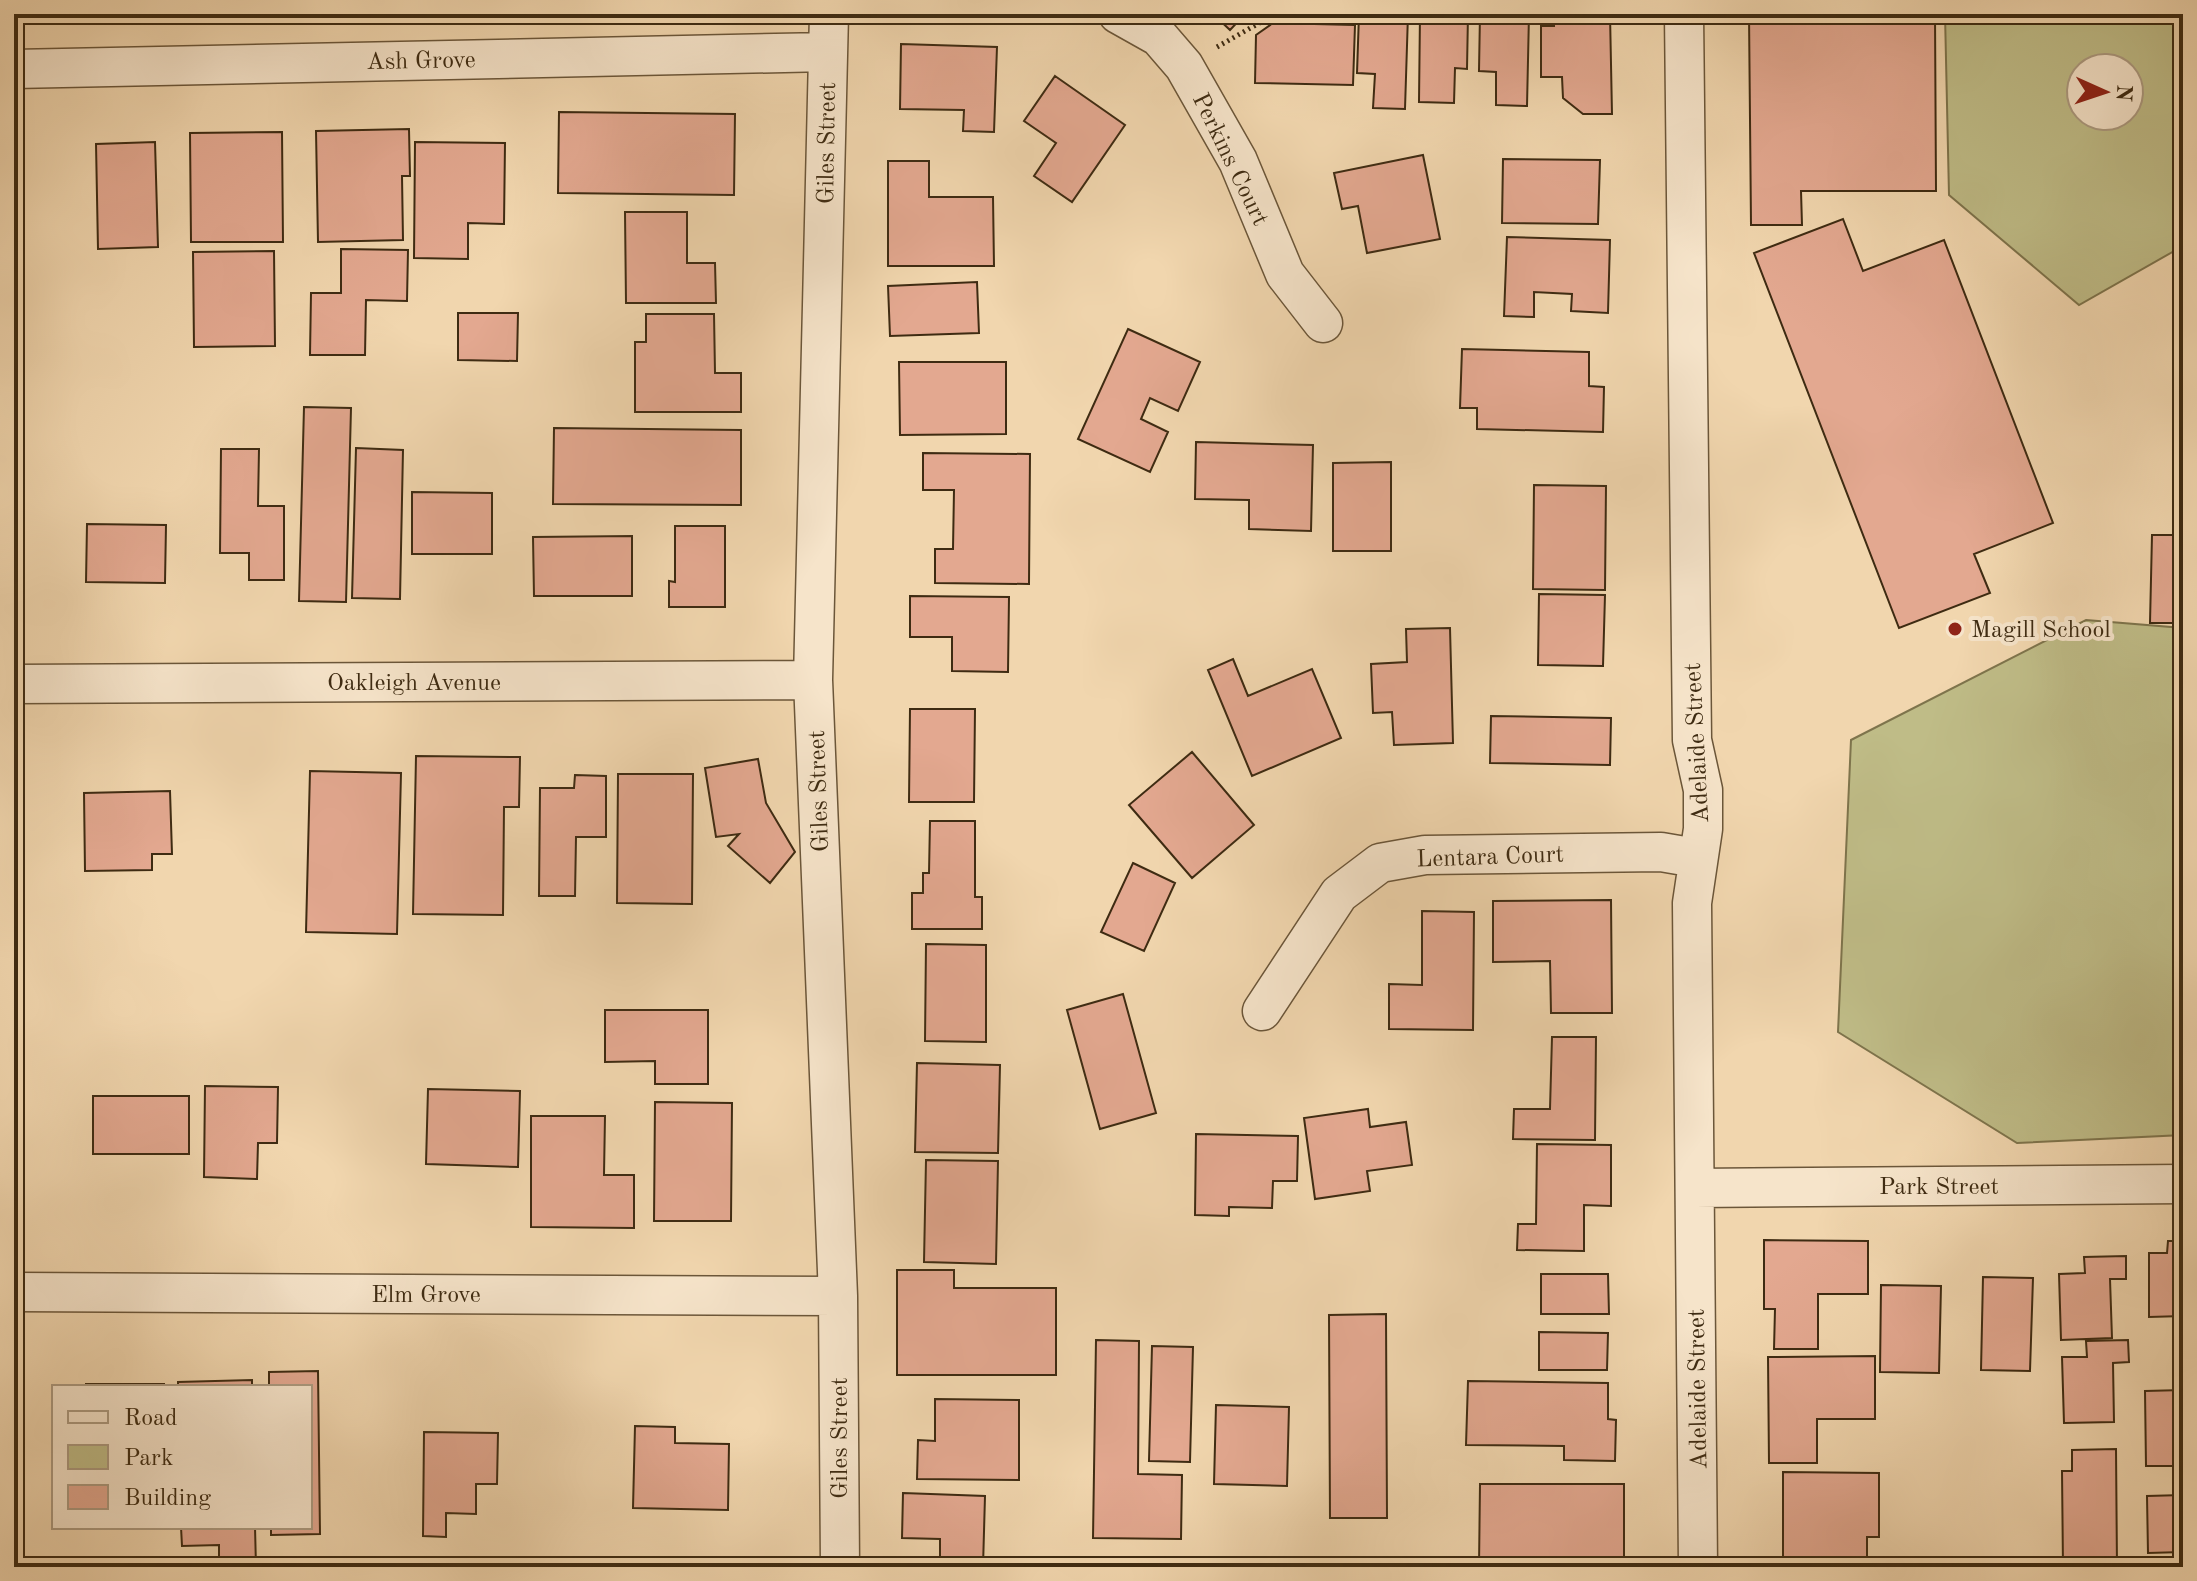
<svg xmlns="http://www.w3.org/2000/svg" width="2197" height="1581" font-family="'Old Standard TT',serif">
	<rect width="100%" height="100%" fill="#f1d6ae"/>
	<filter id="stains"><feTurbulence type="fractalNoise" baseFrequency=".0025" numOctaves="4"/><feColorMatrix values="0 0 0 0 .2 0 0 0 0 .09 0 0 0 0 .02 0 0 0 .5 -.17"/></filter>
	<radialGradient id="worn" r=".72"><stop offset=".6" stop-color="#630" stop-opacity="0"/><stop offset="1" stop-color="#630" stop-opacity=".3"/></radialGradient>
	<path fill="#bfbc87" stroke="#7e744c" stroke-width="2" fill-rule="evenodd" d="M1945,14H2183V246L2079,305L1949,195ZM2081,68H2129V116H2081Z
		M2086,620L2183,628V1135L2017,1143L1838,1032L1851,740Z"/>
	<path fill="#e3a890" stroke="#3e2b12" stroke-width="2" d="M1213,14H1245L1230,30Z
		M1359,14H1408L1405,109L1373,108L1375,74L1357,73Z
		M1420,14H1468L1467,69L1455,68L1454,103L1419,102Z
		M1480,14H1529L1527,106L1496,105V72L1479,71Z
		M1554,14H1610L1612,114H1583L1563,98L1562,77H1541V26H1554Z
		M1749,14H1935L1936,191H1801L1802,225H1751Z
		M1273,23L1355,25L1353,85L1255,83L1256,35Z
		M901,44L997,47L994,132L963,131L964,110L900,109Z
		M1055,76L1125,125L1072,202L1034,176L1056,143L1024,121Z
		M559,112L735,114L734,195L558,193Z
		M409,129L410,176H402L403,240L318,242L316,131Z
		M282,132L283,242H191L190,133Z
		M155,142L158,247L98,249L96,144Z
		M415,142L505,143L504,224L468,223V259L414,258Z
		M1423,155L1440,239L1367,253L1358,206L1342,209L1334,173Z
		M1503,159L1600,160L1598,224L1502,223Z
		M888,161H929V197H993L994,266H888Z
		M625,212H687V263H715L716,303H626Z
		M1843,219L1863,271L1944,240L2053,523L1974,554L1990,593L1899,628L1754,253Z
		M1507,237L1610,240L1608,313L1571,311L1572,294L1534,292V317L1504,316Z
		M341,249L408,250L407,301L366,300L365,355H310L311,293H341Z
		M274,251L275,346L194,347L193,252Z
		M977,282L979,333L890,336L888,286Z
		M458,313H518L517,361L458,360Z
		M646,314H714L715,373H741V412H635V342H646Z
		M1128,329L1200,362L1178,411L1150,398L1141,419L1168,432L1150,472L1078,439Z
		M1462,349L1589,352V386L1604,387L1603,432L1477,429V408H1460Z
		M899,362H1006V434L900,435Z
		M304,407L351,408L346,602L299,601Z
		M554,428L741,430V505L553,504Z
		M1196,442L1313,445L1311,531L1249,529V500L1195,499Z
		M356,448L403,450L400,599L352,598Z
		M221,449H259L258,506H284V580H249V553H220Z
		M923,453L1030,454L1029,584L935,583V549H953L954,490H923Z
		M1391,462V551H1333V463Z
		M1534,485L1606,486L1605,590L1533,589Z
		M412,492L492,493V554H412Z
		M87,524L166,525L165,583L86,582Z
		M675,526H725V607H669V581L675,582Z
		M2152,535H2183V623H2150Z
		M632,536V596H534L533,537Z
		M1539,594L1605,595L1603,666L1538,665Z
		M910,596L1009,597L1008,672L952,671V637H910Z
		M1450,628L1453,743L1394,745L1392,712L1373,713L1371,664L1407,662L1406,629Z
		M1233,659L1248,696L1312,669L1341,738L1252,776L1208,670Z
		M910,709H975L974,802H909Z
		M1491,716L1611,718L1610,765L1490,763Z
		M1192,752L1254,825L1192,878L1129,805Z
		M416,756L520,757L519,807H504L503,915L413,914Z
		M758,759L766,803L795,852L770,883L728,846L739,834L716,837L705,768Z
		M310,771L401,773L397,934L306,932Z
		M618,774H693L692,904L617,903Z
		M575,775L606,776V837H576L575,896H539L540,788H574Z
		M170,791L172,854H152V870L85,871L84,793Z
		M930,821H975V897H982V929H912V893H923V873H929Z
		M1133,863L1175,883L1144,951L1101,932Z
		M1611,900L1612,1013H1551L1550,961L1493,962V901Z
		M1422,911L1474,912L1473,1030L1389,1029V984L1422,985Z
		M926,944L986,945V1042L925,1041Z
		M1123,994L1156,1113L1100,1129L1067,1010Z
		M605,1010H708V1084H655V1061L605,1062Z
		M1552,1037H1596L1595,1140L1513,1139L1514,1109H1550Z
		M917,1063L1000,1065L998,1153L915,1152Z
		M205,1086L278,1087L277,1143H258L257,1179L204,1177Z
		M428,1089L520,1091L518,1167L426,1164Z
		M93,1096H189V1154H93Z
		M655,1102L732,1103L731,1221H654Z
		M1368,1109L1370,1127L1406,1122L1412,1165L1367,1171L1370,1191L1315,1199L1304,1118Z
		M531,1116H605L604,1175H634V1228L531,1227Z
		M1196,1134L1298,1136L1297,1181H1273L1272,1208L1229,1207V1216L1195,1215Z
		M1537,1144L1611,1145V1206L1584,1205V1251L1517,1250L1518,1224H1536Z
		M926,1160L998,1161L996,1264L924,1262Z
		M1764,1240L1868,1241V1294H1818V1349H1774L1775,1309H1764Z
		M2168,1241H2183V1316L2149,1317V1253H2167Z
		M2126,1256V1279H2110L2112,1338L2061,1340L2059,1274L2085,1273L2084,1257Z
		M897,1270H954V1288H1056V1375H897Z
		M1541,1274H1608L1609,1314H1541Z
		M1983,1277L2033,1278L2030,1371L1981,1370Z
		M1881,1285L1941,1286L1939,1373L1880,1372Z
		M1386,1314L1387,1518H1330L1329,1315Z
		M1539,1332L1608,1333L1607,1370H1539Z
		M1096,1340L1139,1341L1138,1474L1182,1475L1181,1539L1093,1538Z
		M2128,1340L2129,1362L2113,1363L2114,1422L2064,1423L2062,1357H2087L2086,1341Z
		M1152,1346L1193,1347L1190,1462L1149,1461Z
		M1875,1356V1419H1817V1463H1769L1768,1357Z
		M318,1371L320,1534L271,1535V1527H310V1387H269V1372Z
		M252,1380V1387H178V1382Z
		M1468,1381L1608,1383V1419L1616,1420L1615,1461L1564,1460V1446L1466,1445Z
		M86,1384H164V1387H86Z
		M2183,1390V1466H2146L2145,1391Z
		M935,1399L1019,1400V1480L917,1479L918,1440L935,1441Z
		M1216,1405L1289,1407L1287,1486L1214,1484Z
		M635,1426L675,1427V1443L729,1444L728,1510L633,1508Z
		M424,1432L498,1433L497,1484H476V1514L446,1513V1537L423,1536Z
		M2116,1449L2117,1567H2063L2062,1471H2072V1450Z
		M1783,1472L1879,1473V1537H1867V1567H1783Z
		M1480,1484H1624V1567H1479Z
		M903,1493L985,1496L983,1567H940V1539L902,1538Z
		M2183,1495V1552L2148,1553L2147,1496Z
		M181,1527H255L256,1567H219V1545L182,1546Z"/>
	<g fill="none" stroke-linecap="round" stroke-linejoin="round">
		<g stroke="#6b5639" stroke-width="41">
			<path id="street" d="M829,14L813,680L838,1296L840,1567
				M1118,14L1159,37L1184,66L1238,161L1285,274L1323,323
				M1684,14L1692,740L1703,790V829L1692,903L1698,1567
				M14,69L828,52
				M14,684L813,680
				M1262,1011L1339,894L1380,863L1425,855L1661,852L1696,858
				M1695,1188L2183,1184
				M14,1292L838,1296"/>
		</g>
		<path stroke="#3e2b12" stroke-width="5" stroke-dasharray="2 4" stroke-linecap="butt" d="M1217,47L1275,14"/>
		<use href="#street" stroke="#f6e4ca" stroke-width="38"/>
	</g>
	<circle fill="#8f2418" stroke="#f6e4ca" stroke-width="3" cx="1955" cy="629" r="8"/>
	<g text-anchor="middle" stroke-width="8" stroke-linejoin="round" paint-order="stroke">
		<g font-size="24" fill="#3e2b12" stroke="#f6e4ca">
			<text transform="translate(421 60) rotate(-1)" y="8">Ash Grove</text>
			<text transform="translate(826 143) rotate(-89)" y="8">Giles Street</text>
			<text transform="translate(1231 159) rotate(64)" y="8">Perkins Court</text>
			<text x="414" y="690">Oakleigh Avenue</text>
			<text transform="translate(1696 743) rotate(-93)" y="8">Adelaide Street</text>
			<text transform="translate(818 791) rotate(-92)" y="8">Giles Street</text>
			<text transform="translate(1490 856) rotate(-2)" y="8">Lentara Court</text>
			<text x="1939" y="1194">Park Street</text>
			<text x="426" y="1302">Elm Grove</text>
			<text transform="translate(1697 1389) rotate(-91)" y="8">Adelaide Street</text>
			<text transform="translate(839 1438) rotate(-90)" y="8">Giles Street</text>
		</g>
		<g font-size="24" fill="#3e2b12" stroke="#f6e4ca" text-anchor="start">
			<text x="1971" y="637">Magill School</text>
		</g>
	</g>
	<rect width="2197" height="1581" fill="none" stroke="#f1d6ae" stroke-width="48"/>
	<rect x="16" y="16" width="2165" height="1549" fill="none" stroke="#3e2b12" stroke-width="4"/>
	<rect x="24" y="24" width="2149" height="1533" fill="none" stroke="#3e2b12" stroke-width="2"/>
	<rect x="52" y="1385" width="260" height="144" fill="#f6e4ca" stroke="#ac9a80" stroke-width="2"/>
	<rect x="68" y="1411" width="40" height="12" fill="#f6e4ca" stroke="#ac9a80" stroke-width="2"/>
	<text x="124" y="1425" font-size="24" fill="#3e2b12">Road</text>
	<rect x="68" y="1445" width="40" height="24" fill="#bfbc87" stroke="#ac9a80" stroke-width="2"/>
	<text x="124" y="1465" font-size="24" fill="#3e2b12">Park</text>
	<rect x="68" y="1485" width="40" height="24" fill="#e3a890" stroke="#ac9a80" stroke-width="2"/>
	<text x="124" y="1505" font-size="24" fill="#3e2b12">Building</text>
	<g transform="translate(2105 92) rotate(93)"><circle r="38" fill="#f6e4ca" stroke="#ac9a80" stroke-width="2"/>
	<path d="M0-6L14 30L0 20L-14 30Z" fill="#8f2418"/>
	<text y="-12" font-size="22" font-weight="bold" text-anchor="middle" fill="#3e2b12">N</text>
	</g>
	<rect width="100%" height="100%" filter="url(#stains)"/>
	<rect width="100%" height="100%" fill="url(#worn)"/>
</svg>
